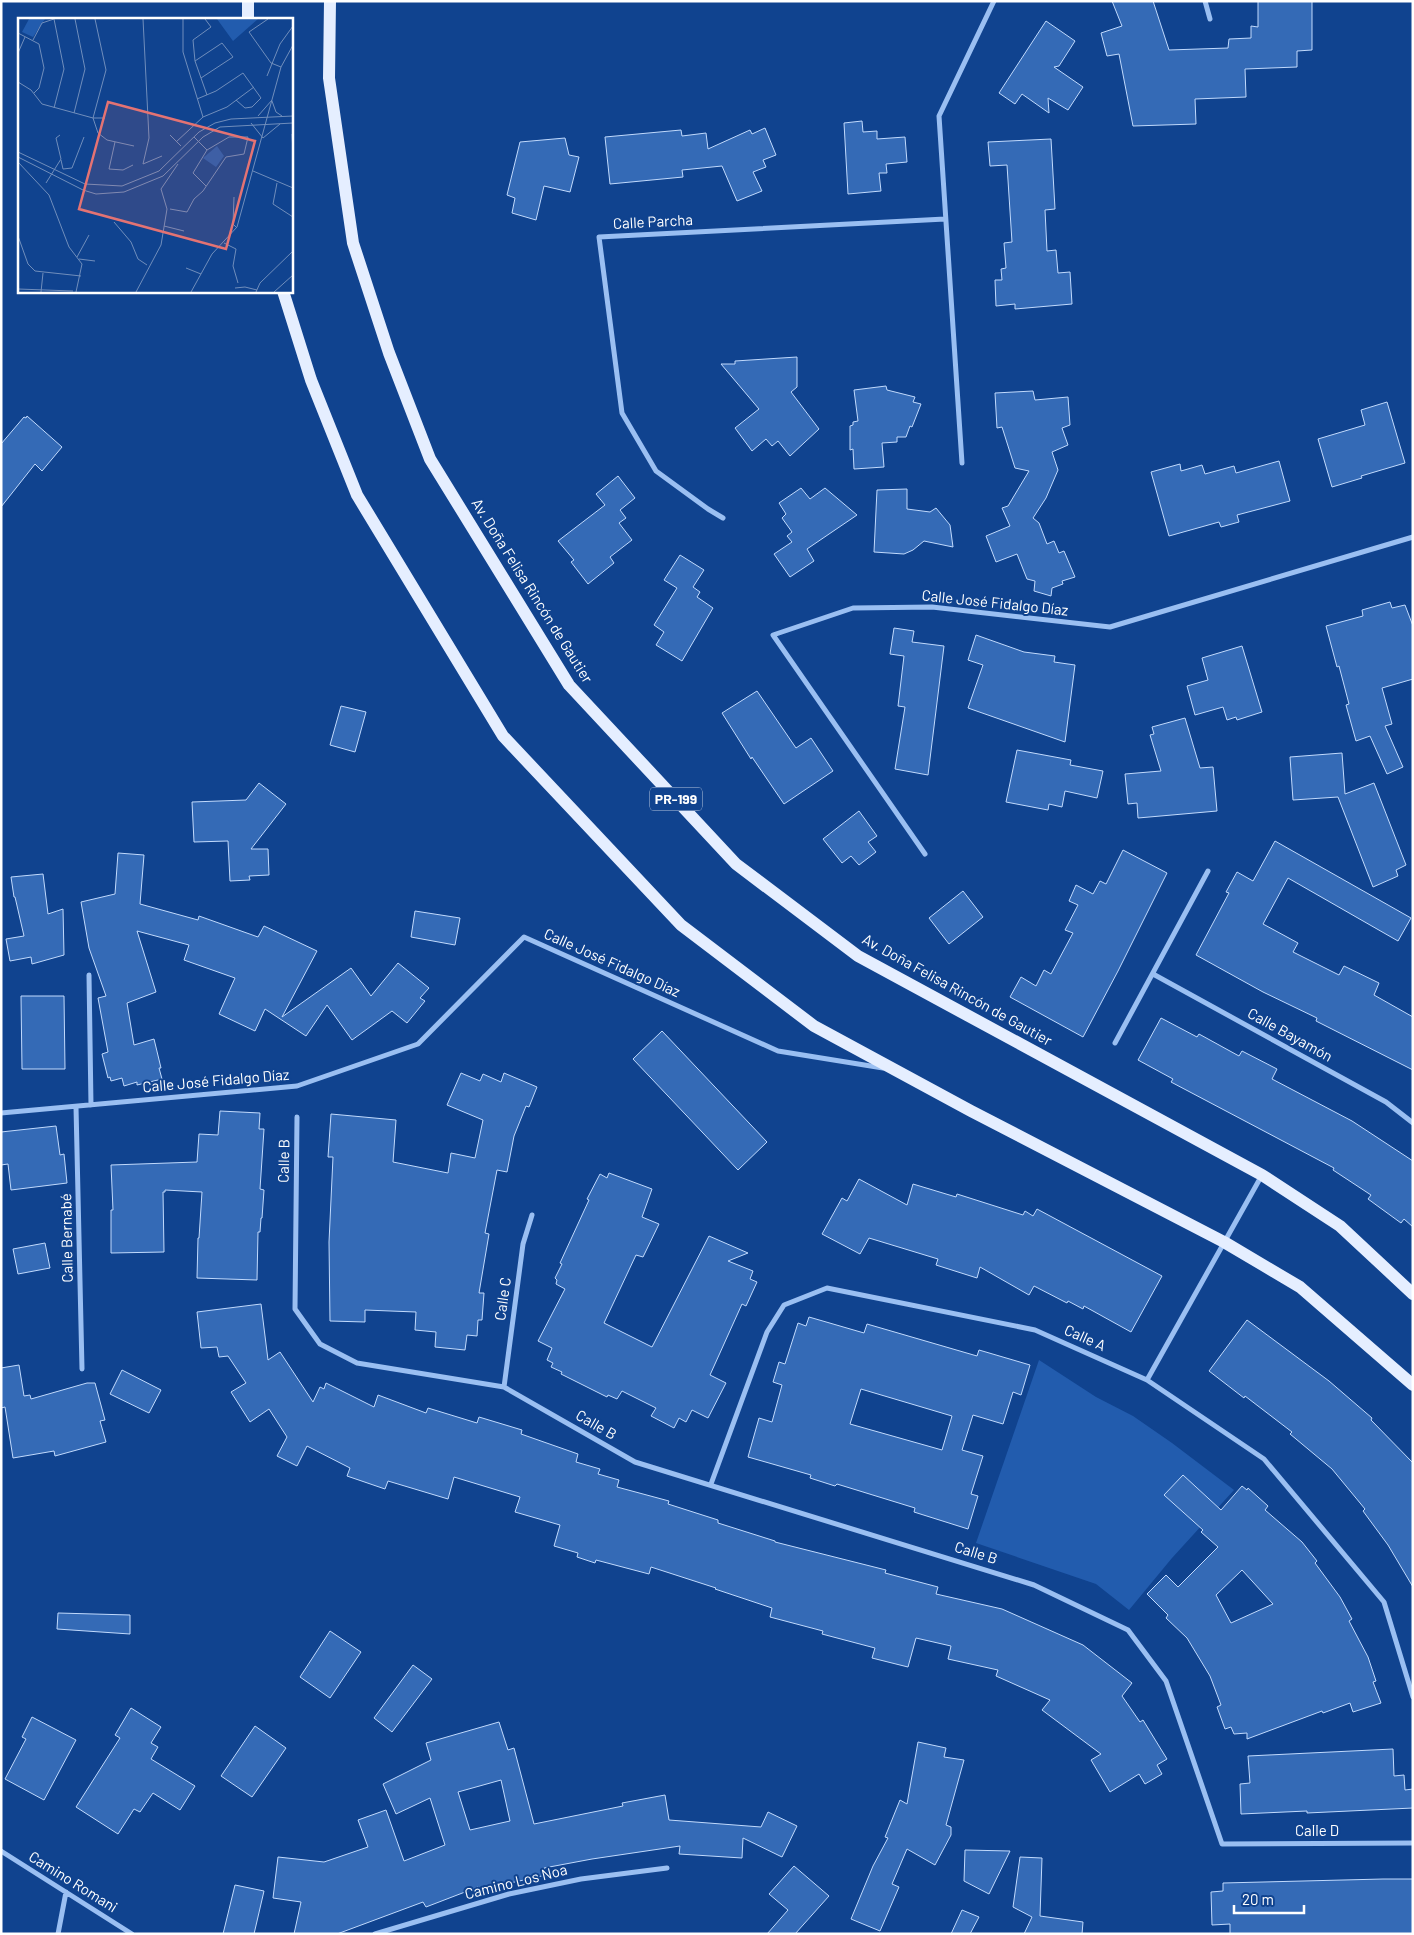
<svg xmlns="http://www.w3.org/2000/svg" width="1414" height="1935" font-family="Barlow,sans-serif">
	<rect width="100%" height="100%" fill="#10438f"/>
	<path fill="#225cae" d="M1039,1360L1096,1397L1133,1416L1172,1443L1234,1490L1172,1558L1129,1610L1096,1584L976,1543Z"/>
	<path fill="#346ab6" stroke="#c1dafd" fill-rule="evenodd" d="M1112,1H1153L1169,50L1228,48L1229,39L1251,38V26L1258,27V1H1312V50L1297,51V67L1245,69L1246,97L1195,99L1196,124L1133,126L1119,54L1107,56L1101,33L1122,26Z
		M1046,21L1075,41L1059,66L1054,67L1083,87L1068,110L1048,98L1049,113L1022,94L1015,104L999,93Z
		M862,121L863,132L877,131V139L905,137L907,162L886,164L887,173H879L881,191L848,194L844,123Z
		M765,128L776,155L763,160L766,167L753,172L762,191L737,201L722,166L682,170L683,177L610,184L605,137L681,130L682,136L706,133L708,149L750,130L752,134Z
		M565,138L569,155L579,157L570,192L544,186L536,220L512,213L515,198L507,195L520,142Z
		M1051,139L1055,209L1045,210L1047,251L1056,250L1058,273L1070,272L1072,304L1015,309V304L996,306L995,280H1002L1001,269L1006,268L1004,243L1012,242L1007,165L990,166L988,142Z
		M797,357V387L791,392L819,429L790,456L778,441L772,446L766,439L752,451L735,428L759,409L721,364H735V361Z
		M886,386L887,390L915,397L913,402L921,404L912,427L910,426L906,437H897V442L882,443L884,467L854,469L853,449L850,450V426L853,425V422L858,421L854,390Z
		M1033,391L1035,400L1068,397L1070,425L1062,428L1068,445L1052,452L1058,470L1046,498L1033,518L1039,523L1047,544L1054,541L1059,553L1064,551L1075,577L1062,581L1063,584L1052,588L1051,596L1034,591L1035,581L1027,579L1017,554L996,562L986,536L1010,526L1002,508L1008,506L1029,471L1015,468L1002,427L997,428L995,393Z
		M1387,402L1405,463L1361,476L1362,478L1332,487L1318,439L1365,425L1361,410Z
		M27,416L62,447L42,471L35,464L1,507V444L24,417L26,418Z
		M1279,461L1290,501L1237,515L1239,522L1221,527L1219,522L1169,536L1151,472L1180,464L1181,471L1202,465L1205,474L1234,466L1236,473Z
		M618,476L635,498L620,510L626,518L619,523L632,540L610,557L614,563L588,584L571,562L574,560L558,541L605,505L596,494Z
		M801,488L810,499L825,488L857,515L807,549L814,561L790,577L774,554L792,542L787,536L792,532L782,518L786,514L779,503Z
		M907,489V509L930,512L936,508L950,525L953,547L924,541L913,550L904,554L874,552L877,490Z
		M680,555L704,570L693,587L700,592L697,597L713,608L682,661L656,645L664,632L654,625L677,588L664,580Z
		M1390,602L1392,608L1405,605L1413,626V679L1382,688L1392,724L1385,726L1403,767L1387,774L1370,736L1356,741L1346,705L1349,704L1339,666L1337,667L1326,626L1363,616L1362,610Z
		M894,628L914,631L912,642L944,646L928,775L895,769L905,707L898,706L904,656L890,654Z
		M976,635L1024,652L1055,656L1054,662L1075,665L1065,742L968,708L983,665L968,660Z
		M1242,646L1262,712L1237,720L1236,717L1227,720L1223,707L1195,715L1187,686L1208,680L1202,658Z
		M757,691L796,748L811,738L833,771L784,804L752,757L751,759L722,713Z
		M341,706L366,712L355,752L330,745Z
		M1185,718L1200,768L1213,767L1217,811L1138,818L1137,803L1128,804L1125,774L1161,771L1150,735L1154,734L1152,727Z
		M1017,750L1071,760L1070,765L1103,771L1097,798L1065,791L1062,807L1049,804L1048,810L1006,802Z
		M1342,753L1345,794L1374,783L1406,865L1396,870L1398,876L1373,887L1338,797L1293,800L1290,757Z
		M259,783L286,804L251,849H268L269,875L249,876L250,880L230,881L228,841L194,842L192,802L246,800Z
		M859,811L877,836L868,842L876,852L859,865L851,856L842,863L823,839Z
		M1275,841L1411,918L1398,941L1288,878L1263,924L1298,943L1293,952L1339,975L1344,966L1379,983L1374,995L1413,1017V1070L1316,1021L1317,1018L1263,992L1196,955L1229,893L1226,892L1237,872L1253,881Z
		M1123,850L1167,873L1118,971L1083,1037L1010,997L1021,977L1036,986L1044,970L1051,974L1073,933L1065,930L1078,905L1069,901L1076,885L1093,894L1100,881L1106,884Z
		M118,853L144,855L140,904L198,920L199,916L258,937L264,926L317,951L282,1017L351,968L371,996L398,963L429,988L420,998L425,1001L407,1023L392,1011L352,1040L327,1005L306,1036L265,1009L255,1031L219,1014L235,978L184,960L189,945L137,931L156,992L127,1003L134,1045L154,1039L161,1068H159L162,1079L137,1085V1082L124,1086L122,1078L111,1081L110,1077L108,1078L102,1054L108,1052L98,998L106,996L89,948L81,902L115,894Z
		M43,874L48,914L63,909L64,955L32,964L31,957L10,961L6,939L24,936L15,897H14L11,877Z
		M963,891L983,917L949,944L929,918Z
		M415,911L460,918L455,945L411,937Z
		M21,996H64L65,1069H22Z
		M1161,1018L1197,1037L1199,1034L1239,1056L1242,1051L1277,1069L1272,1079L1352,1121L1413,1161V1227L1404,1219L1401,1223L1368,1199L1371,1195L1333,1170L1334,1168L1171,1082L1173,1079L1138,1060Z
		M662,1031L767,1142L738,1170L633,1059Z
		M461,1073L480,1081L483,1074L501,1082L504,1073L537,1087L529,1107L526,1106L514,1136L507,1172L497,1170L485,1233L489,1234L479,1293H484L482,1320H478L477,1336L467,1335L465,1350L435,1347L436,1332L415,1330L416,1312L365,1310V1322L330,1321L329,1242L333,1157H328L331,1114L396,1120L393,1162L448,1173L451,1153L475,1158L483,1120L447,1105Z
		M220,1111L260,1113L259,1129H264L260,1189L264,1190L262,1218H261L260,1232H258L257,1280L197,1278L198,1238H199L202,1192L165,1190V1192H163L164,1252L111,1253V1210H113L111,1165L197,1162L199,1134L218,1135Z
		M56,1126L60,1155L64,1154L67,1183L11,1190L8,1164L1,1165V1132Z
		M609,1173L652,1189L642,1217L659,1224L643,1257L636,1255L604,1323L652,1347L709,1236L748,1253L728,1261L753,1271L750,1279L757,1282L746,1306L742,1304L710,1375L726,1383L708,1418L692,1410L686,1422L679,1418L674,1428L651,1416L656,1408L622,1391L617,1399L608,1395L607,1397L561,1374L562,1372L551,1367L553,1363L547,1360L552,1348L538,1341L565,1289L556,1284L557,1280L555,1278L562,1264L560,1263L589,1200L587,1199L600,1174L607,1178Z
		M859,1179L907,1205L913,1184L956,1197L957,1194L1023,1215L1025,1211L1033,1216L1037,1209L1162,1276L1131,1332L1084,1306L1083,1309L1068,1301L1067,1303L1034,1286L1029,1295L980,1267L977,1278L936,1265L938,1259L869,1238L860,1254L822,1234L842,1198L847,1201Z
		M45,1243L50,1268L18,1274L13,1249Z
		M261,1304L268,1360L280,1352L313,1402L320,1387L324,1389L326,1383L374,1407L378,1395L426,1413L428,1408L477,1423L479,1417L522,1430L521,1434L578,1454L576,1462L600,1469L598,1474L619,1480L617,1487L669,1501L668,1504L718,1520V1523L775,1541V1542L886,1570L885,1573L938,1587L936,1594L1002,1609L1083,1645L1132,1683L1122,1696L1140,1722L1143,1720L1167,1759L1157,1765L1162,1774L1145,1784L1139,1774L1110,1792L1091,1760L1101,1754L1042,1710L1050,1700L996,1676L998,1670L948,1659L951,1646L916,1638L908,1667L872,1658L875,1648L822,1634L823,1631L770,1617L772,1608L715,1589L716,1588L651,1567L649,1574L596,1560L595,1563L577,1557L578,1553L554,1546L560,1525L515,1512L520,1497L454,1477L448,1499L388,1481L385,1489L347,1476L350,1468L307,1446L297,1466L277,1456L287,1437L269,1409L250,1422L231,1392L246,1383L228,1356L219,1357L217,1347L201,1348L197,1312Z
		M809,1317L864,1333L867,1324L977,1356L979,1350L1030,1365L1021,1395L1013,1392L1003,1424L973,1415L962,1450L983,1456L971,1494L978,1496L968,1529L914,1512L915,1508L837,1484L835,1486L810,1478L811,1475L748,1457L759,1418L772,1422L782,1385L773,1382L779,1362L785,1364L798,1323L806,1326ZM861,1389L952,1416L942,1450L850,1424Z
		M1247,1320L1329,1381L1372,1418L1371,1420L1413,1463V1587L1388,1545L1363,1511L1365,1509L1332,1469L1290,1434L1292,1432L1245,1396L1244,1398L1209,1371Z
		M19,1365L24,1396L30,1395L31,1399L87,1383H95L105,1420L100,1421L106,1442L55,1456L54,1451L13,1458L5,1407L1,1408V1368Z
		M122,1370L161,1390L149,1413L110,1394Z
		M1183,1475L1221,1510L1242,1486L1247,1490L1248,1488L1268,1506L1265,1510L1302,1542L1317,1561L1315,1563L1340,1597L1352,1619L1349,1621L1368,1657L1376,1681L1373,1682L1381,1703L1353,1712L1350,1703L1323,1713L1322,1711L1247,1739V1733L1234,1734L1231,1727L1225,1729L1217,1707L1221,1705L1210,1676L1187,1638L1166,1618L1168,1615L1147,1594L1166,1575L1178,1587L1218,1547L1201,1532L1203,1530L1164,1495ZM1242,1570L1273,1604L1231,1623L1216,1595Z
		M58,1613L130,1615V1634L57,1629Z
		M330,1631L361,1652L330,1698L300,1677Z
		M413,1665L432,1679L392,1732L374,1718Z
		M131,1708L161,1727L151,1743L158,1747L151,1759L195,1786L180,1810L153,1793L140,1812L134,1809L118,1834L76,1807L120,1738L115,1735Z
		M32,1717L76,1740L44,1800L5,1779L26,1739L22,1737Z
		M499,1722L508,1750L514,1748L534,1824L623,1806L622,1803L665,1795L669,1820L761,1827L768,1812L797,1826L782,1857L743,1838L742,1858L679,1854L680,1846L592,1859L544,1868L546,1875L479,1890L478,1887L426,1907L423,1902L337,1934H294L301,1902L273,1898L278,1857L324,1862L368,1847L358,1820L386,1810L404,1861L445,1845L430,1798L396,1814L383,1784L431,1760L426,1743ZM501,1780L510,1821L470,1830L458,1792Z
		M255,1726L286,1748L252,1797L221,1776Z
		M918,1742L946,1748L944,1757L964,1760L946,1825L951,1827V1835L935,1865L907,1849L892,1884L899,1887L880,1931L851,1919L873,1866L888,1838L885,1837L900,1800L907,1804Z
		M1393,1749L1394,1776L1404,1775L1405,1790L1413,1789V1808L1307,1813V1811L1241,1814L1240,1784L1250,1783L1248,1756Z
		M965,1850L1010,1851L989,1894L964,1881Z
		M1020,1857L1042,1858L1040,1916L1083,1922L1082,1934H1024L1032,1917L1013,1907Z
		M794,1866L829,1896L795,1934H767L788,1910L769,1894Z
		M1383,1879H1413V1934H1230V1924L1212,1925L1211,1892L1223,1891V1883Z
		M235,1885L264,1891L254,1934H223Z
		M962,1910L979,1917L970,1934H951Z"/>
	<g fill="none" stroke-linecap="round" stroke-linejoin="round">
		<path stroke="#9abff2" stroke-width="5" d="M1205,1L1210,19
			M962,463L939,116L994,1
			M723,518L708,509L656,471L622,413L599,237L945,219
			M925,854L773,635L853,608L932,607L1110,627L1413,537
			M1153,974L1386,1102L1413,1123
			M89,975L91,1105
			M1115,1043L1208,871
			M76,1107L82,1369
			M1,1113L297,1086L418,1044L524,937L778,1051L883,1068
			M297,1117L295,1309L320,1344L357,1363L504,1387L635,1462L1034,1585L1128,1630L1166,1681L1222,1844L1413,1843
			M1147,1380L1262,1175
			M504,1387L523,1244L532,1215
			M711,1484L767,1332L784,1305L827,1288L1035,1330L1147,1380L1264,1459L1384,1602L1413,1697
			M1,1851L132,1934
			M58,1934L66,1892
			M375,1934L509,1894L581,1879L667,1868"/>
		<path stroke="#e5eeff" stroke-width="12" d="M330,1L329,78L353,243L389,353L430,459L569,685L736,864L858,956L1262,1175L1340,1226L1413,1294
			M248,19V1
			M283,291L311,380L357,495L503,736L681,925L814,1026L971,1111L1224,1242L1300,1287L1413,1385"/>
	</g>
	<g text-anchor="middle" stroke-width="4" stroke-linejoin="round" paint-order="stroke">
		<rect fill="#10438f" stroke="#b7c7dd" stroke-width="1" x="650" y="787.5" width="52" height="23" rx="4"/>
		<g font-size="14" font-weight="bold" fill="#fff">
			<text x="676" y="804">PR-199</text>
		</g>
		<g font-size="15" fill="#fff" stroke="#10438f">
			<text transform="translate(653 222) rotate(-3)" y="5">Calle Parcha</text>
			<text transform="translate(532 591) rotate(58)" y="5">Av. Doña Felisa Rincón de Gautier</text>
			<text transform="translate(995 603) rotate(6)" y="5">Calle José Fidalgo Díaz</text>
			<text transform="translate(612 963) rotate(24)" y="5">Calle José Fidalgo Díaz</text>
			<text transform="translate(957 990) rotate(29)" y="5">Av. Doña Felisa Rincón de Gautier</text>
			<text transform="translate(1290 1035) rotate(29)" y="5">Calle Bayamón</text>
			<text transform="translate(216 1081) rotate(-5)" y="5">Calle José Fidalgo Díaz</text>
			<text transform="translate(284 1161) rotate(-89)" y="5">Calle B</text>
			<text transform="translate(67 1238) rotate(-91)" y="5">Calle Bernabé</text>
			<text transform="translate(503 1299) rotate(-82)" y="5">Calle C</text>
			<text transform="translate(1085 1338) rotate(24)" y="5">Calle A</text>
			<text transform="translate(596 1425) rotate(30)" y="5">Calle B</text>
			<text transform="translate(976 1553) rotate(17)" y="5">Calle B</text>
			<text x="1317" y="1836">Calle D</text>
			<text transform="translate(73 1882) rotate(32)" y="5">Camino Romani</text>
			<text transform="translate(516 1882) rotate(-14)" y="5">Camino Los Noa</text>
		</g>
	</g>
	<g transform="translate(18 18)">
		<rect width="275" height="275" fill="#10438f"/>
		<path d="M11,1H27L15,19L4,14ZM199,1H240L215,23ZM199,128L206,138L198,149L185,140Z" fill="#225cae"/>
		<path fill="none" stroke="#708ebc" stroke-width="1" d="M77,1L88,52L75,100L80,115L89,122L116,128M125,1L131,120L125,146L144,138M165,1V34L185,99M187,1L193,9L175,22L177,43L189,77M250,1L231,14L253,45L263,49M0,15L21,26L26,50L21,70L16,75M15,22L24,5L36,1M0,35L7,19M177,43L204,25L215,39L183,60M249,58L262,26L275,8M0,64L13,72L24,86L75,100H87M179,81L198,73L225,55L243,80L234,89L227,90L218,82M254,83L258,94L264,98M36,90L46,51L36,1M56,95L67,51L57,1M240,98L254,82M233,105L245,120L262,106M274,116L275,135M152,117L163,128M176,119L189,132M97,124L91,151L105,152L115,147M158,124L185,99L209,89L236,69M0,134L67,166L104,168L141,153L181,114L197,105L213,101L275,98M0,139L65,172L78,176L106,174L145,158L185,119L202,109L275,105M43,142L45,151L54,150L66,119M0,144L31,177L51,229L64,246L58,274M235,153L275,170M28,165L43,141L38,120L42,117M259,165L255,186L275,199M216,179L215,206L219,210M152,191L169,194L176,181L185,173L208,139L226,136L230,119H211L189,132L175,155L188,168M96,204L113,224L120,241L129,247M146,208L166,213M0,218L10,246L17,253L63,258M206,225L218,231L215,248L220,265M59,239L71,217M61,241L77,243M168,250L183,256M217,270L227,269L239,272M0,271L55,273M23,274L25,255M118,274L143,227L149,191L143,171L160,146M173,274L194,236L219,209L263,49L275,27M238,274L242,265L275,233M256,274L275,257"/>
		<path fill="#e47373" fill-opacity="0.15" stroke="#e47373" stroke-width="2.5" d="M90,84L237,123L208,231L61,191Z"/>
		<rect width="275" height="275" fill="none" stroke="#fff" stroke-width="2.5"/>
	</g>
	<rect width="1414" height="1935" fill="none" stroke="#ffffff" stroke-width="5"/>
	<path d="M1234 1905v8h70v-8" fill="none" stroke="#ffffff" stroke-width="2.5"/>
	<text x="1242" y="1905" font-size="15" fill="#ffffff" stroke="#10438f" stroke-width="4" paint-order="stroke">20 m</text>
</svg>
